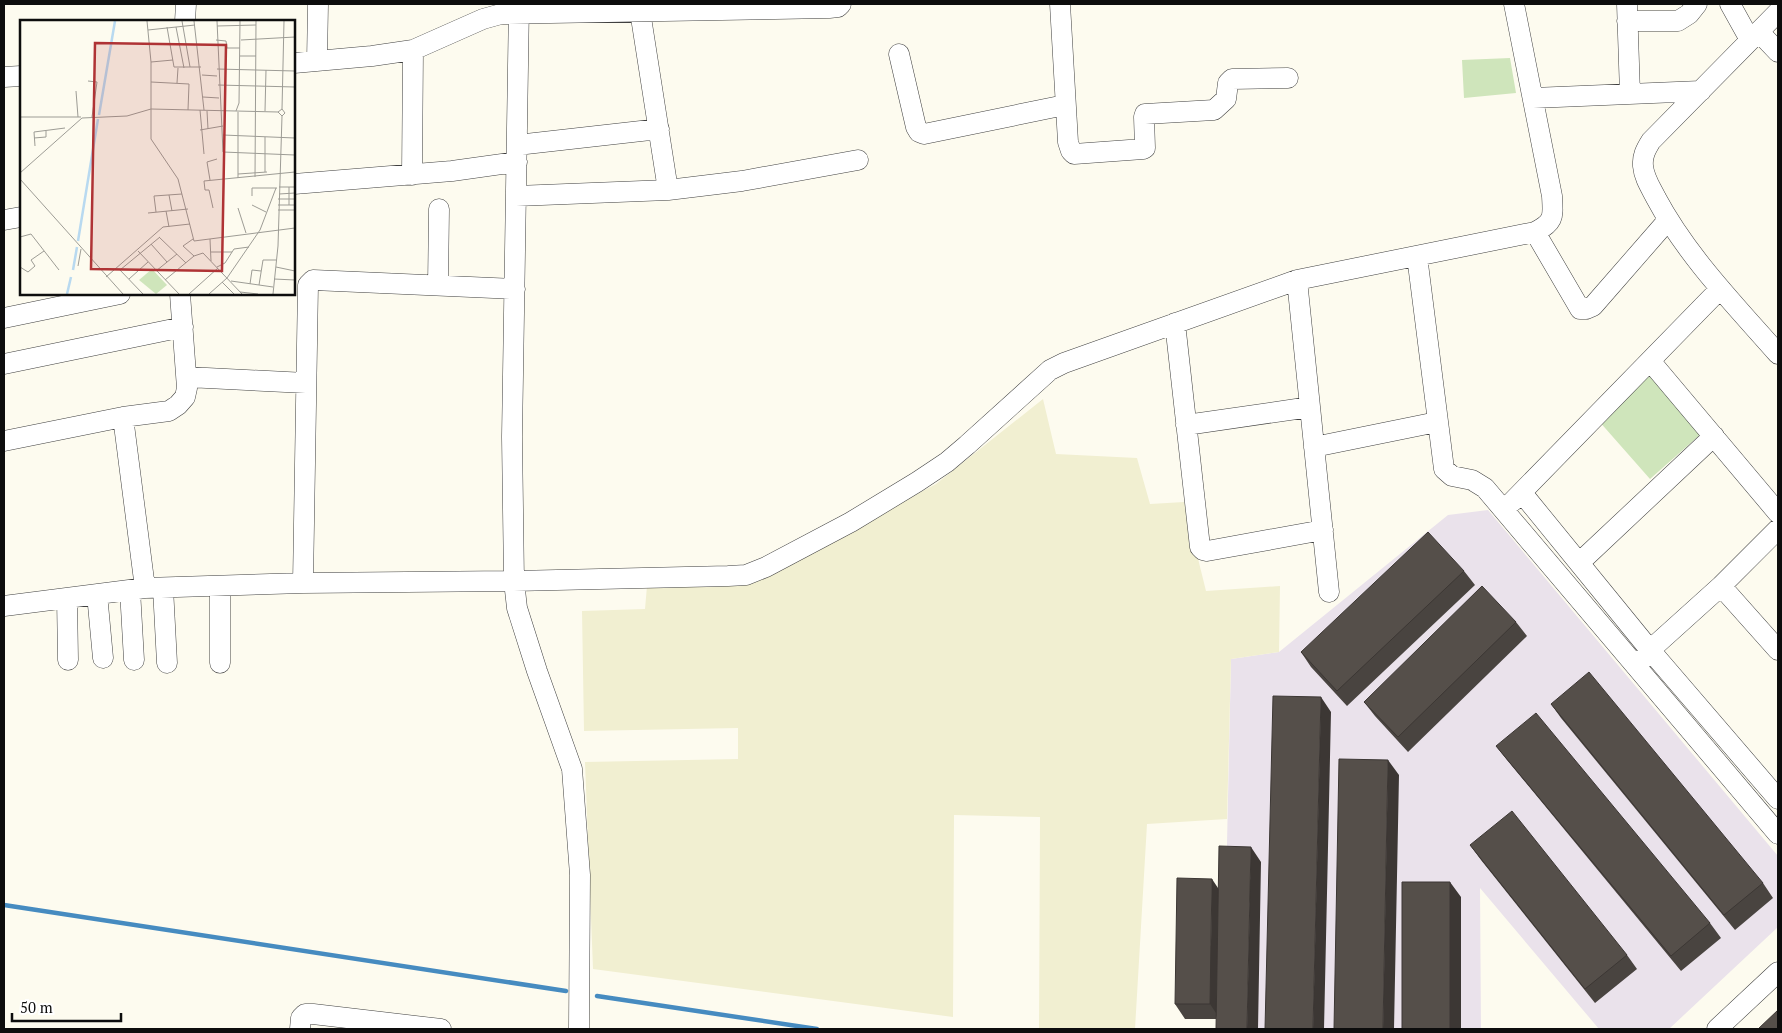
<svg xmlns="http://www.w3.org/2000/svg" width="1782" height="1033" font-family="'PT Serif',serif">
	<rect width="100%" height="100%" fill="#fdfbef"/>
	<path fill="#eae2eb" d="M1488,510L1778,856V927L1669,1029H1599L1480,888L1481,1029H1223L1231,659L1279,652L1448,515Z"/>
	<path fill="#f1efd1" d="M1043,399L1056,454L1137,458L1150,504L1184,502L1206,591L1280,586L1279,652L1231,659L1227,819L1147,824L1135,1029H1039L1040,817L954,815L953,1017L593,969L585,762L738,759V728L584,731L582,611L645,609L647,586L746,585L936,484Z"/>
	<path fill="#cfe5bb" d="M1510,58L1516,93L1464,98L1462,60Z
		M1650,373L1702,433L1650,479L1598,420Z"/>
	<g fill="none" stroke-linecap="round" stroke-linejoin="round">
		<path stroke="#468bc0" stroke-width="4.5" d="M4,905L566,991
			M597,996L817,1029"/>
		<g stroke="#404040" stroke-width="21">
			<path id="minor" d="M519,4L512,437L514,581L517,608L537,671L572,769L580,875L579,1029
				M1060,4L1068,142L1071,151L1074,154L1143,149L1145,148L1144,117L1145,114L1214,110L1226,99L1228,83L1232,79L1288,78
				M1627,4L1630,94
				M1730,4L1750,40
				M640,11L668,190
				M1778,12L1651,141C1646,149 1642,156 1643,166C1644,178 1651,188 1656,198C1687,256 1735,305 1778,354
				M185,21L186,4
				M1627,21H1678L1689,14L1697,4
				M1759,32L1778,52
				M899,54L916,127L919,132L924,134L1065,105
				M317,61L318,4
				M294,63L372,56L413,50L483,19L501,14L829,8L838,7L841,4
				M4,77L21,76
				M1533,98L1701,91
				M517,145L659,129
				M412,175L413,50
				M294,184L452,171L517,162
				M516,196L668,190L742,181L858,160
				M4,220L21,217
				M1535,232L1580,309H1586L1593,306L1668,220
				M1417,256L1444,469L1452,476L1472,480L1485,488L1778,834
				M1297,280L1329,592
				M438,285L439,209
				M4,318L120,294
				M1175,323L1200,547L1203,550L1207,551L1323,530
				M1651,362L1778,513
				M4,364L183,327
				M187,377L306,383
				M123,417L145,588
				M1186,425L1310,407
				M4,441L123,417L169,411L178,405L185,397L187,388L180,294
				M1314,447L1437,422
				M1522,493L1650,650L1778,799
				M1512,502L1720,289
				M1579,563L1714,436
				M303,583L308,285L313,280L515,289
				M220,586V663
				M1721,586L1778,650
				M163,588L167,663
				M130,590L134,660
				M97,594L103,658
				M67,598L68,660
				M4,606L145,588L303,583L514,581L728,576L746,575L766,567L851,522L917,482L947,462L967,445L1050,370L1064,363L1297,280L1535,232C1555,222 1553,216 1552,196L1514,4
				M1642,660L1650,650L1721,586L1778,529
				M300,1029L301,1018L305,1014H313L441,1029
				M1717,1029L1778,972"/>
		</g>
		<use href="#minor" stroke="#fff" stroke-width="20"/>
	</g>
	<path fill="#494440" d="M1464,571L1475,585L1347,706L1311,667L1301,652Z
		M1516,622L1527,636L1408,752L1375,716L1364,702Z
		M1551,704L1763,883L1773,898L1735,930L1561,718Z
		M1496,746L1710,923L1721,938L1681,971L1507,760Z
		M1470,845L1627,955L1637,969L1595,1003L1481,860Z
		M1261,862L1216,1019H1185L1175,1004Z"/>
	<path fill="#3c3734" d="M1321,697L1331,712L1324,1029H1313Z
		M1388,760L1399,775L1394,1029H1383Z
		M1251,847L1261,862L1258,1029H1247Z
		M1212,879L1222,894L1220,1019L1210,1004Z
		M1450,882L1461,897V1029H1450Z"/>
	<path fill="#554f4a" stroke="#3c3734" d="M1428,532L1464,571L1337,691L1301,652Z
		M1482,586L1516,622L1398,737L1364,702Z
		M1589,672L1763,883L1724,915L1551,704Z
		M1273,696L1321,697L1313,1029H1265Z
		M1536,713L1710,923L1671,956L1496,746Z
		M1339,759L1388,760L1383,1029H1334Z
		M1512,811L1627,955L1585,989L1470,845Z
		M1219,846L1251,847L1247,1029H1216Z
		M1177,878L1212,879L1210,1004H1175Z
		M1402,882H1450V1029H1402Z
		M1778,1010V1029H1758Z"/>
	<g transform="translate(20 20)">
		<rect width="275" height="275" fill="#fdfbef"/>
		<path d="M132,249L147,265L136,274L119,260Z" fill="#cfe5bb"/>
		<path fill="none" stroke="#b8d9f0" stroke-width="2.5" d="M79,95L95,1M58,221L78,99M53,250L57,227M47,274L51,257"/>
		<path fill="none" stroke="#9d9c95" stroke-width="1" d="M127,1L131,42V119L158,159L174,221L275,208M162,1L170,47M174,1L184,90M197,1L203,132L275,135M197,6L236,5M147,7L154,47H181M156,7L164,48M128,10L175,5M196,20L206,21L207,28H220M221,20L275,17M220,36H236M131,42L153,40M197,49L275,51M182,55L197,56M68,61L77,62L72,97M131,62L169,64L168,90M157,63L158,48M198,65L275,67M56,71L58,97M183,77L199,78M262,89L264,1M180,90L184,134M187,91L188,109M216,91L219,83L220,1M245,91L246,50M0,97H61M180,110L203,106M203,115L275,118M14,118L26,117V111M15,126L14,112L45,108M245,152V117M0,153L62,98L107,96L131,89L258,92M218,154L247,152M235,157L236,1M218,158V92M0,159L103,274M190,160L187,142L197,139M259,167H275M269,167V185M259,174L275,173M149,175L152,191M232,176V168H257M258,179H275M232,185L246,192M258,185H275M193,188L189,170H185L184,161L275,152M218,188L226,213M258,190H275M146,191L149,207M136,192L134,176L162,174M128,193L168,189M0,217L11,214L39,250M139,217L166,243M203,217L204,137M173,219L163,226L174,236M190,219L191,241M131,224L147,242M118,231L159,274M191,232H212M58,246L61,229M0,247L8,252L15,246L11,240L24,231M197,247L205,243L214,229L229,227M256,247L275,251M99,249L123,274M100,250L140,217M136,251L157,234M86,257L143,207L170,204M109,259L128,242M254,259L275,260M145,260L174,236L183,233L222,274M211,261L253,267M202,262L214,274M230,264L232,250L241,251M239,265L243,240H256M220,272L238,274M169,274L198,248M189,274L207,258L240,210L256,168M253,274L258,226L262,96L265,93L262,89L258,92L262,96"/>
		<path fill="#af3335" fill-opacity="0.15" stroke="#af3335" stroke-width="2.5" d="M75,23L206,25L202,251L71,249Z"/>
		<rect width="275" height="275" fill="none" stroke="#0d0d0d" stroke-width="2.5"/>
	</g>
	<rect width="1782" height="1033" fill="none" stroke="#0d0d0d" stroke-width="10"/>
	<path d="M12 1013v8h109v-8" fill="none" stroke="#0d0d0d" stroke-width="2.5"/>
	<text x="20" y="1013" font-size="15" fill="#0d0d0d" stroke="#ffffff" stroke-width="4" paint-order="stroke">50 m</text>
</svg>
